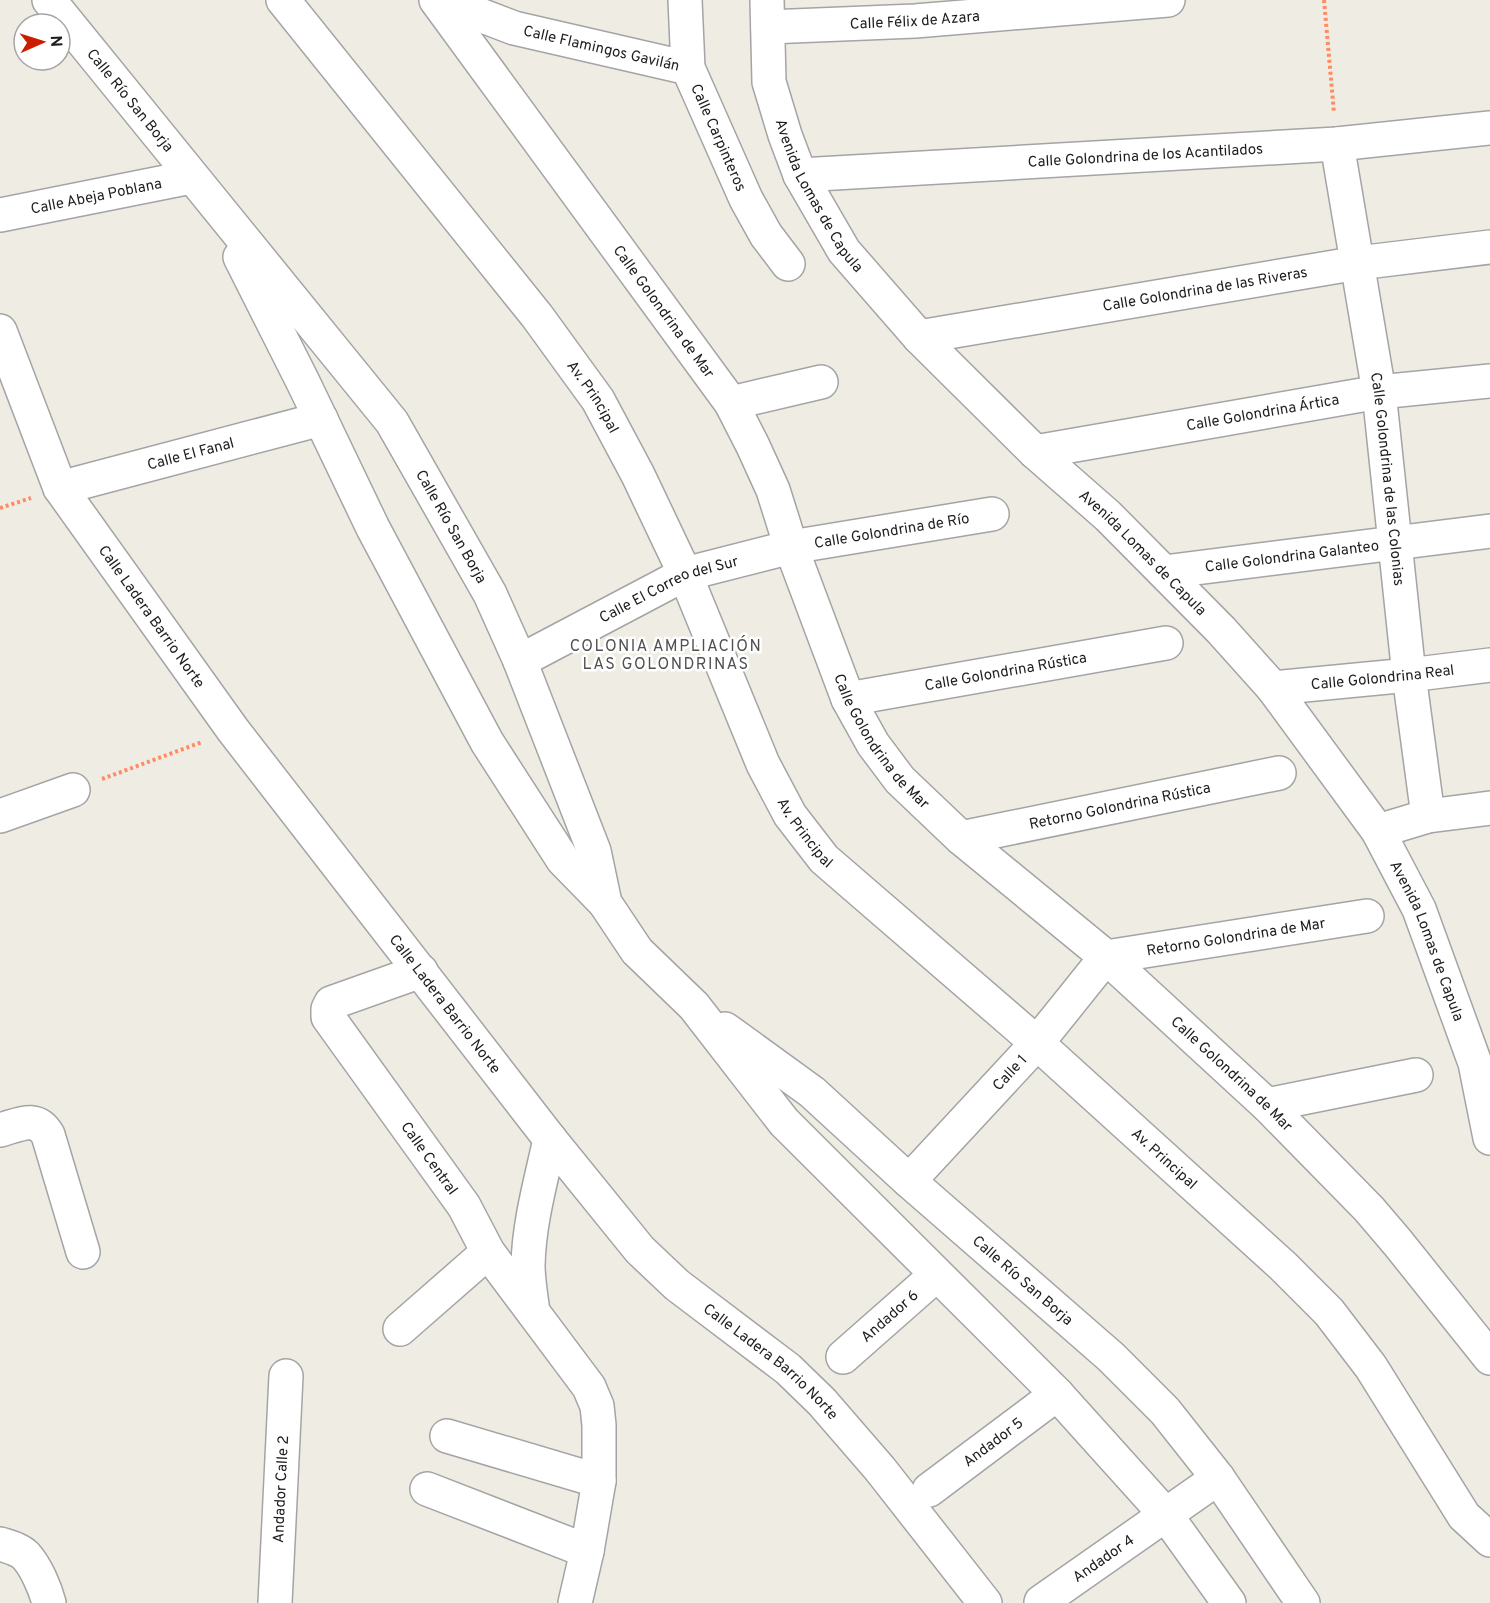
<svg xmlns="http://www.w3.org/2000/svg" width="1490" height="1603" font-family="Overpass,sans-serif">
	<rect width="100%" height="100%" fill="#efede3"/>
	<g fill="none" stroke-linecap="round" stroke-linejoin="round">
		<g stroke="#a4a4a4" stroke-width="36">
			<g id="minor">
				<path id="s1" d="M49,0L392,422L490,594L520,661L594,851L605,903L637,951L694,1006L784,1122L1057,1394L1166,1515L1229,1603"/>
				<path id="s2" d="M283,0L537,316L598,400L638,475L685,574L763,764L790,815L824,859L1037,1043L1283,1266L1329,1312L1371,1367L1464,1516L1490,1540"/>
				<path id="s3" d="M436,0L731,403L753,446L773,490L791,547L848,699L873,744L900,780L961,838L1106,957L1267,1105L1369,1209L1398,1243L1490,1358"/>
				<path id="s4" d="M441,0L514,28L688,68"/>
				<path id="s5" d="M685,0L688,68L746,199L766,235L788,264"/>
				<path id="s6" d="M767,0L769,82L785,135L800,175L844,251L919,337L1035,452L1108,516L1221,630L1273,688L1378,831L1419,909L1475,1063L1490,1138"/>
				<path id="s7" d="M768,27L915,21L1168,0"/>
				<path id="s8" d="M1337,144L1379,392L1409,675L1428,816"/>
				<path id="s9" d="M800,175L1337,144L1490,128"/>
				<path id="s10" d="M0,215L191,177"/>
				<path d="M240,257L303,382L373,528L487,742L563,860L605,903"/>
				<path id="s11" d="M0,331L60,488L233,730L550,1139L640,1250L677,1285L788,1369L822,1402L880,1469L985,1603"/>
				<path id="s12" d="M919,337L1358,263L1490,247"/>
				<path d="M731,403L821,382"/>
				<path id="s13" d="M1035,452L1379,392L1490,381"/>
				<path id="s14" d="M60,488L321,419"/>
				<path id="s15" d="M1164,572L1490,531"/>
				<path id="s16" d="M520,661L685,574L791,547L992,514"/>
				<path id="s17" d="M1273,688L1409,675L1490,665"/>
				<path id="s18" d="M848,699L1166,643"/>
				<path d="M0,816L73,790"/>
				<path d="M1378,831L1428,816L1490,808"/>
				<path id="s19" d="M961,838L1279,773"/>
				<path id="s20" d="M421,971L331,1003L328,1009V1017L464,1206L488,1252L589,1387L597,1406L599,1425V1481L587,1551L575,1603"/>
				<path id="s21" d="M725,1029L812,1092L909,1181L1111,1357L1165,1411L1218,1478L1303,1603"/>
				<path d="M1267,1105L1416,1075"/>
				<path d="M0,1130C19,1125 36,1114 48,1135L83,1252"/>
				<path id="s22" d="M909,1181L1037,1043L1106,957L1367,916"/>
				<path d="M533,1312C531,1297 528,1280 528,1265C529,1222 541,1181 550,1139"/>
				<path d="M400,1329L488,1252"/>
				<path id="s23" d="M843,1357L936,1275"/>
				<path d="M447,1436L599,1481"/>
				<path d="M427,1489L587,1551"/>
				<path id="s24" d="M929,1490L1057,1394"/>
				<path d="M0,1544C9,1547 19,1549 26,1556C36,1567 45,1588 49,1603"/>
				<path id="s25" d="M1041,1602L1218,1478"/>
				<path id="s26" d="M275,1603L286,1376"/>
			</g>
		</g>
		<path stroke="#fd8b65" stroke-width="4" stroke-dasharray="3 3" stroke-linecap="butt" d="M1324,0L1334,113
			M0,508L31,498
			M102,779L202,742"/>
		<use href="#minor" stroke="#fff" stroke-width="33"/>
	</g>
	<g text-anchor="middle" stroke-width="5" stroke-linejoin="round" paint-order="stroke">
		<g font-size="15" fill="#1d1d1d" stroke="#fff">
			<text dy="5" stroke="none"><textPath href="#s7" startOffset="147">Calle Félix de Azara</textPath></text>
			<text dy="5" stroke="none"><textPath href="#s4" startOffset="168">Calle Flamingos Gavilán</textPath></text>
			<text dy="5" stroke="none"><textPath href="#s1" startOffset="129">Calle Río San Borja</textPath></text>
			<text dy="5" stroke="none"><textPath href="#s5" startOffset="144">Calle Carpinteros</textPath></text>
			<text dy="5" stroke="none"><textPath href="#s9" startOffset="346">Calle Golondrina de los Acantilados</textPath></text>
			<text dy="5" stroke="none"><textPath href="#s6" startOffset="207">Avenida Lomas de Capula</textPath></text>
			<text dy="5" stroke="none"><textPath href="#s10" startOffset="98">Calle Abeja Poblana</textPath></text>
			<text dy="5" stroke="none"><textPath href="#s12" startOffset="290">Calle Golondrina de las Riveras</textPath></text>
			<text dy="5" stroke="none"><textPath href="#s3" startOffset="386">Calle Golondrina de Mar</textPath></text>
			<text dy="5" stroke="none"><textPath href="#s2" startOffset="504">Av. Principal</textPath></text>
			<text dy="5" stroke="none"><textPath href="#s13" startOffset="231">Calle Golondrina Ártica</textPath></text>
			<text dy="5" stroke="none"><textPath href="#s14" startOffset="135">Calle El Fanal</textPath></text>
			<text dy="5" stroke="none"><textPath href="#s8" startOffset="339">Calle Golondrina de las Colonias</textPath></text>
			<text dy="5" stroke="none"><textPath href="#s1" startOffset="664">Calle Río San Borja</textPath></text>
			<text dy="5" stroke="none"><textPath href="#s16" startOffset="398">Calle Golondrina de Río</textPath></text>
			<text dy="5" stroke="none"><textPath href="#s6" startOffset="693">Avenida Lomas de Capula</textPath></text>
			<text dy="5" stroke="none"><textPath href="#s15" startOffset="129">Calle Golondrina Galanteo</textPath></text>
			<text dy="5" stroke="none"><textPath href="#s16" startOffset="166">Calle El Correo del Sur</textPath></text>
			<text dy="5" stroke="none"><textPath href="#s11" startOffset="326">Calle Ladera Barrio Norte</textPath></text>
			<text dy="5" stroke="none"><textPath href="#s18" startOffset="160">Calle Golondrina Rústica</textPath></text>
			<text dy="5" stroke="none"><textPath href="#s17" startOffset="110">Calle Golondrina Real</textPath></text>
			<text dy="5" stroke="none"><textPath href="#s3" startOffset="872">Calle Golondrina de Mar</textPath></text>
			<text dy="5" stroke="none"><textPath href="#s19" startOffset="162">Retorno Golondrina Rústica</textPath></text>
			<text dy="5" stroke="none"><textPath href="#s2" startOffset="990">Av. Principal</textPath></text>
			<text dy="5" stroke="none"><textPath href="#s22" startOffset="430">Retorno Golondrina de Mar</textPath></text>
			<text dy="5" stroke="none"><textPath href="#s6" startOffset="1179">Avenida Lomas de Capula</textPath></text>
			<text dy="5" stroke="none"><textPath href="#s11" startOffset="812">Calle Ladera Barrio Norte</textPath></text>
			<text dy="5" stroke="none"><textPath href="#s22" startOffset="148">Calle 1</textPath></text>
			<text dy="5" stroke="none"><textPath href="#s3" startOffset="1358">Calle Golondrina de Mar</textPath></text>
			<text dy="5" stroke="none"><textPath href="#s20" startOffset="284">Calle Central</textPath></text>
			<text dy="5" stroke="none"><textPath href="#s2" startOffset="1476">Av. Principal</textPath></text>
			<text dy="5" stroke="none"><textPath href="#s21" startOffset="390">Calle Río San Borja</textPath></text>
			<text dy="5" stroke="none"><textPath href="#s23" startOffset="62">Andador 6</textPath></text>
			<text dy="5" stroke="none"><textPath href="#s11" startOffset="1298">Calle Ladera Barrio Norte</textPath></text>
			<text dy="5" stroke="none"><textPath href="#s24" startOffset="80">Andador 5</textPath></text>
			<text dy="5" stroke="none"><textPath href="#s26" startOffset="114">Andador Calle 2</textPath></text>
			<text dy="5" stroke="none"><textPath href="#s25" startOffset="76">Andador 4</textPath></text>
		</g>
		<g font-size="16" letter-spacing="1.5" fill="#505050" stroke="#fff">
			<text x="666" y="651">COLONIA AMPLIACIÓN<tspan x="666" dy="18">LAS GOLONDRINAS</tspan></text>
		</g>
	</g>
	<g transform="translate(42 42) rotate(87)"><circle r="28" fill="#ffffff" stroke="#a5a5a5" stroke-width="1.5"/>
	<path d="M0-4.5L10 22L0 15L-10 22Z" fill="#cb1e00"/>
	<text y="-9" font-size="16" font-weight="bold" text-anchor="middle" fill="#1d1d1d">N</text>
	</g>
</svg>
